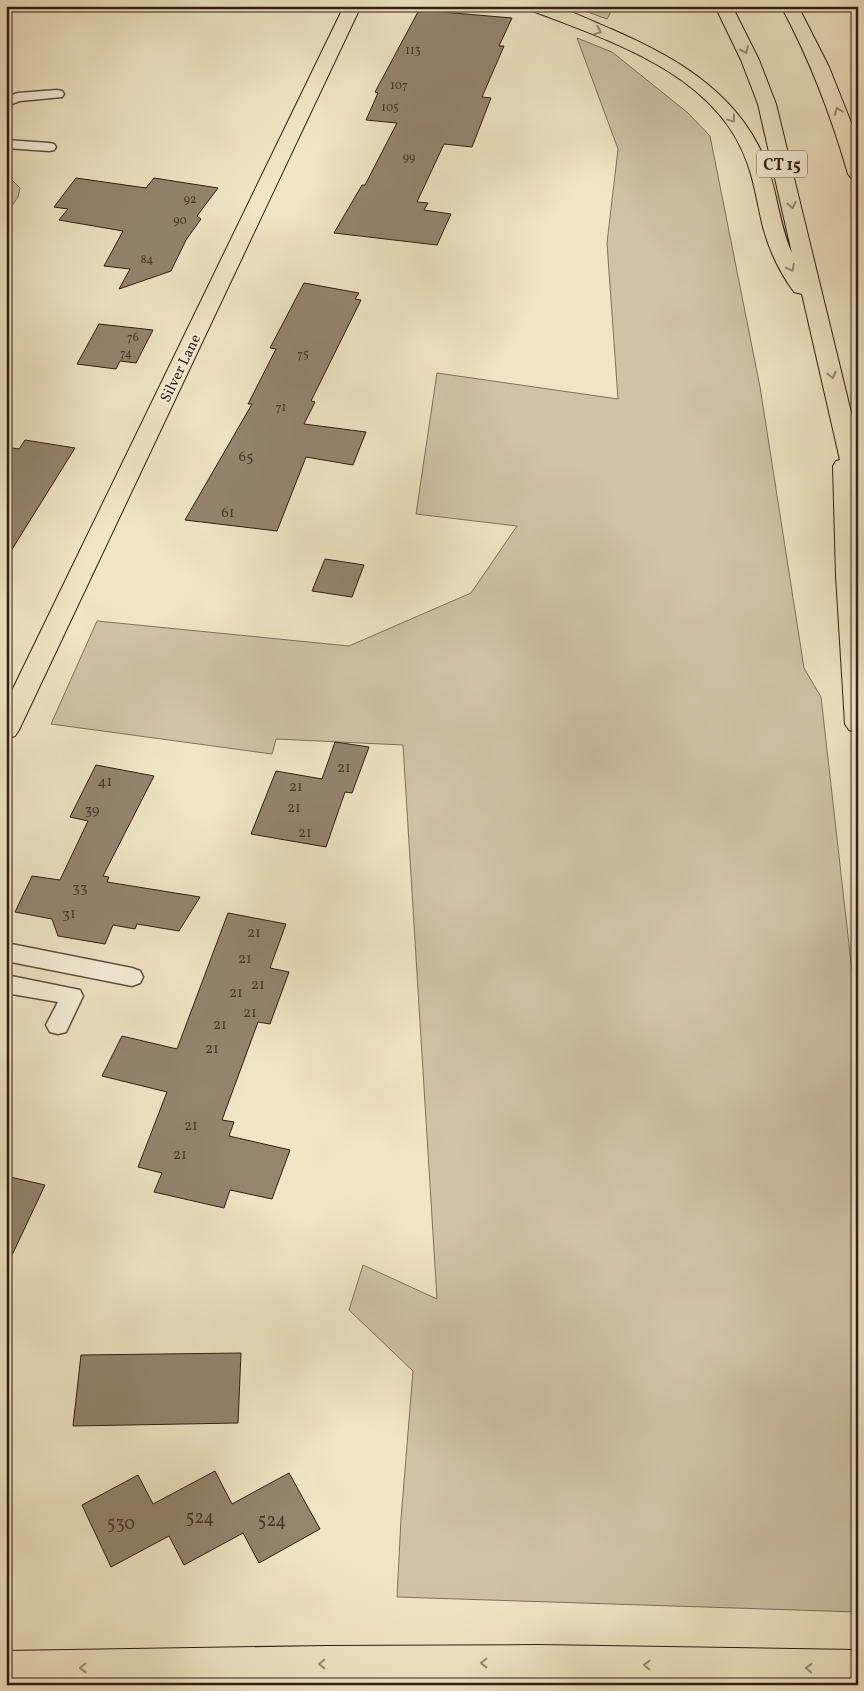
<svg xmlns="http://www.w3.org/2000/svg" width="864" height="1691" font-family="Vollkorn,serif">
	<rect width="100%" height="100%" fill="#efe5c4"/>
	<filter id="stains"><feTurbulence type="fractalNoise" baseFrequency=".004" numOctaves="4"/><feColorMatrix values="0 0 0 0 .2 0 0 0 0 .09 0 0 0 0 .02 0 0 0 .5 -.17"/></filter>
	<radialGradient id="worn" r=".72"><stop offset=".6" stop-color="#630" stop-opacity="0"/><stop offset="1" stop-color="#630" stop-opacity=".3"/></radialGradient>
	<path fill="#cfc3a6" stroke="#80705c" d="M571,6H614L607,19Z
		M577,38L612,52L688,113L710,136L760,387L804,668L821,697L858,1024V1612L397,1597L401,1519L413,1371L349,1310L363,1265L437,1299L403,745L276,739L272,754L51,724L97,621L349,646L471,593L517,526L416,514L437,373L618,399L607,243L618,149Z
		M6,179L12,180L20,188L18,197L11,207L6,219Z"/>
	<path fill="#94856f" stroke="#311d12" d="M419,10L512,18L499,46H504L482,97L491,98L472,147L444,144L417,202L428,203L424,210L451,214L437,245L334,233L362,185H365L397,123L366,120L378,93L375,92Z
		M76,178L146,188L154,178L218,188L197,216L201,219L186,240L171,271L119,289L130,269L104,266L123,231L59,220L68,209L54,207Z
		M304,283L359,293L355,299L361,300L311,401L315,402L304,424L366,432L353,465L306,457L277,531L185,520L252,404H248L276,349L270,348Z
		M99,324L153,330L136,363L120,361L116,369L77,364Z
		M25,440L75,448L6,559V447L19,449Z
		M325,559L364,565L352,597L312,591Z
		M335,742L369,747L352,793L345,792L326,847L251,834L276,771L322,779Z
		M96,765L154,776L103,876L109,877L107,882L200,897L179,931L137,924L135,929L113,925L105,944L58,936L52,919L15,912L32,876L60,880L88,821L70,817Z
		M228,913L286,924L270,968L289,972L270,1024L258,1022L222,1120L234,1122L229,1136L290,1150L272,1199L230,1190L224,1208L154,1192L162,1173L138,1167L167,1092L102,1076L122,1036L177,1049Z
		M6,1176L45,1185L6,1268Z
		M241,1353L238,1423L73,1426L81,1355Z
		M215,1471L232,1504L289,1473L320,1529L259,1563L243,1533L184,1565L169,1536L111,1567L82,1505L138,1475L153,1504Z"/>
	<g fill="none" stroke-linecap="round" stroke-linejoin="round">
		<g stroke="#604f3e" stroke-width="3">
			<path id="service" d="M57,90L62,91L64,94L62,97L20,101L6,106V97L18,93Z
				M6,140L49,143L54,144L56,147L54,150L49,151L6,148Z
				M6,943L132,968L140,971L143,977L140,983L132,986L6,961Z
				M6,975L80,990L83,996L66,1032L58,1034L50,1032L46,1025L58,1002L6,993Z"/>
		</g>
		<g stroke="#311d12" stroke-width="2">
			<path id="primary" d="M344,6H361L19,730L15,736L6,739V703Z"/>
		</g>
		<g stroke="#311d12" stroke-width="2">
			<path id="trunk" d="M538,1645L858,1650V1685L432,1683L6,1685V1651L326,1646Z"/>
		</g>
		<g stroke="#311d12" stroke-width="2">
			<path id="motorway" d="M528,6C535,6 543,5 551,6C566,8 596,23 611,29C673,56 734,90 763,155C777,186 778,222 792,253L758,104L741,60L715,6H732L759,60L776,104L858,441V733L849,730L845,724L836,576L833,466L836,461L840,460L802,294L794,292C780,273 769,250 763,227C758,207 755,185 748,165C718,74 610,41 530,10Z
				M781,6H798L829,67L854,130L858,143V180L851,178L848,174C831,115 810,60 781,6Z"/>
		</g>
		<use href="#service" fill="#f5eed9" fill-rule="evenodd"/>
		<use href="#primary" fill="#efe5c4" fill-rule="evenodd"/>
		<use href="#trunk" fill="#efe5c4" fill-rule="evenodd"/>
		<use href="#motorway" fill="#efe5c4" fill-rule="evenodd"/>
	</g>
	<defs><path id="oneway-chevron" d="M-2-3.5L2.5 0L-2 3.5" fill="none" stroke-width="1.6" stroke-linecap="round" stroke-linejoin="round" transform="scale(1.25)"/></defs>
	<g stroke="#9a8b74">
		<use href="#oneway-chevron" transform="translate(598 31) rotate(22)"/>
		<use href="#oneway-chevron" transform="translate(745 50) rotate(65)"/>
		<use href="#oneway-chevron" transform="translate(838 111) rotate(-111)"/>
		<use href="#oneway-chevron" transform="translate(732 119) rotate(53)"/>
		<use href="#oneway-chevron" transform="translate(792 205) rotate(77)"/>
		<use href="#oneway-chevron" transform="translate(791 268) rotate(63)"/>
		<use href="#oneway-chevron" transform="translate(832 375) rotate(77)"/>
		<use href="#oneway-chevron" transform="translate(484 1663) rotate(180)"/>
		<use href="#oneway-chevron" transform="translate(322 1664) rotate(180)"/>
		<use href="#oneway-chevron" transform="translate(647 1665) rotate(-179)"/>
		<use href="#oneway-chevron" transform="translate(83 1668) rotate(179)"/>
		<use href="#oneway-chevron" transform="translate(809 1668) rotate(-178)"/>
	</g>
	<g text-anchor="middle" stroke-width="5" stroke-linejoin="round" paint-order="stroke">
		<g font-size="12" fill="#4a3729">
			<text x="413" y="54">113</text>
			<text x="399" y="89">107</text>
			<text x="390" y="111">105</text>
			<text x="409" y="161">99</text>
			<text x="190" y="203">92</text>
			<text x="180" y="224">90</text>
			<text x="147" y="263">84</text>
			<text x="133" y="341">76</text>
			<text x="126" y="357">74</text>
			<text x="303" y="358">75</text>
			<text x="281" y="411">71</text>
		</g>
		<g font-size="15" fill="#311d12" stroke="#f5eed9">
			<text transform="translate(180 368) rotate(-64)" y="5">Silver Lane</text>
		</g>
		<g font-size="15" fill="#4a3729">
			<text x="246" y="461">65</text>
			<text x="228" y="517">61</text>
			<text x="344" y="772">21</text>
			<text x="105" y="786">41</text>
			<text x="296" y="791">21</text>
			<text x="294" y="812">21</text>
			<text x="92" y="814">39</text>
			<text x="305" y="837">21</text>
			<text x="80" y="892">33</text>
			<text x="69" y="918">31</text>
			<text x="254" y="937">21</text>
			<text x="245" y="963">21</text>
			<text x="258" y="989">21</text>
			<text x="236" y="997">21</text>
			<text x="250" y="1017">21</text>
			<text x="220" y="1029">21</text>
			<text x="212" y="1053">21</text>
			<text x="191" y="1130">21</text>
			<text x="180" y="1159">21</text>
		</g>
		<rect fill="#f5eed9" stroke="#6c5c4e" stroke-width="1" x="757" y="150.5" width="50" height="27" rx="4"/>
		<g font-size="16" font-weight="bold" fill="#311d12">
			<text x="782" y="170">CT 15</text>
		</g>
		<g font-size="18" fill="#4a3729">
			<text x="200" y="1523">524</text>
			<text x="272" y="1526">524</text>
			<text x="121" y="1529">530</text>
		</g>
	</g>
	<rect width="864" height="1691" fill="none" stroke="#efe5c4" stroke-width="25"/>
	<rect x="8" y="8" width="849" height="1676" fill="none" stroke="#311d12" stroke-width="2.5"/>
	<rect x="12" y="12" width="839" height="1666" fill="none" stroke="#311d12"/>
	<rect width="100%" height="100%" filter="url(#stains)"/>
	<rect width="100%" height="100%" fill="url(#worn)"/>
</svg>
